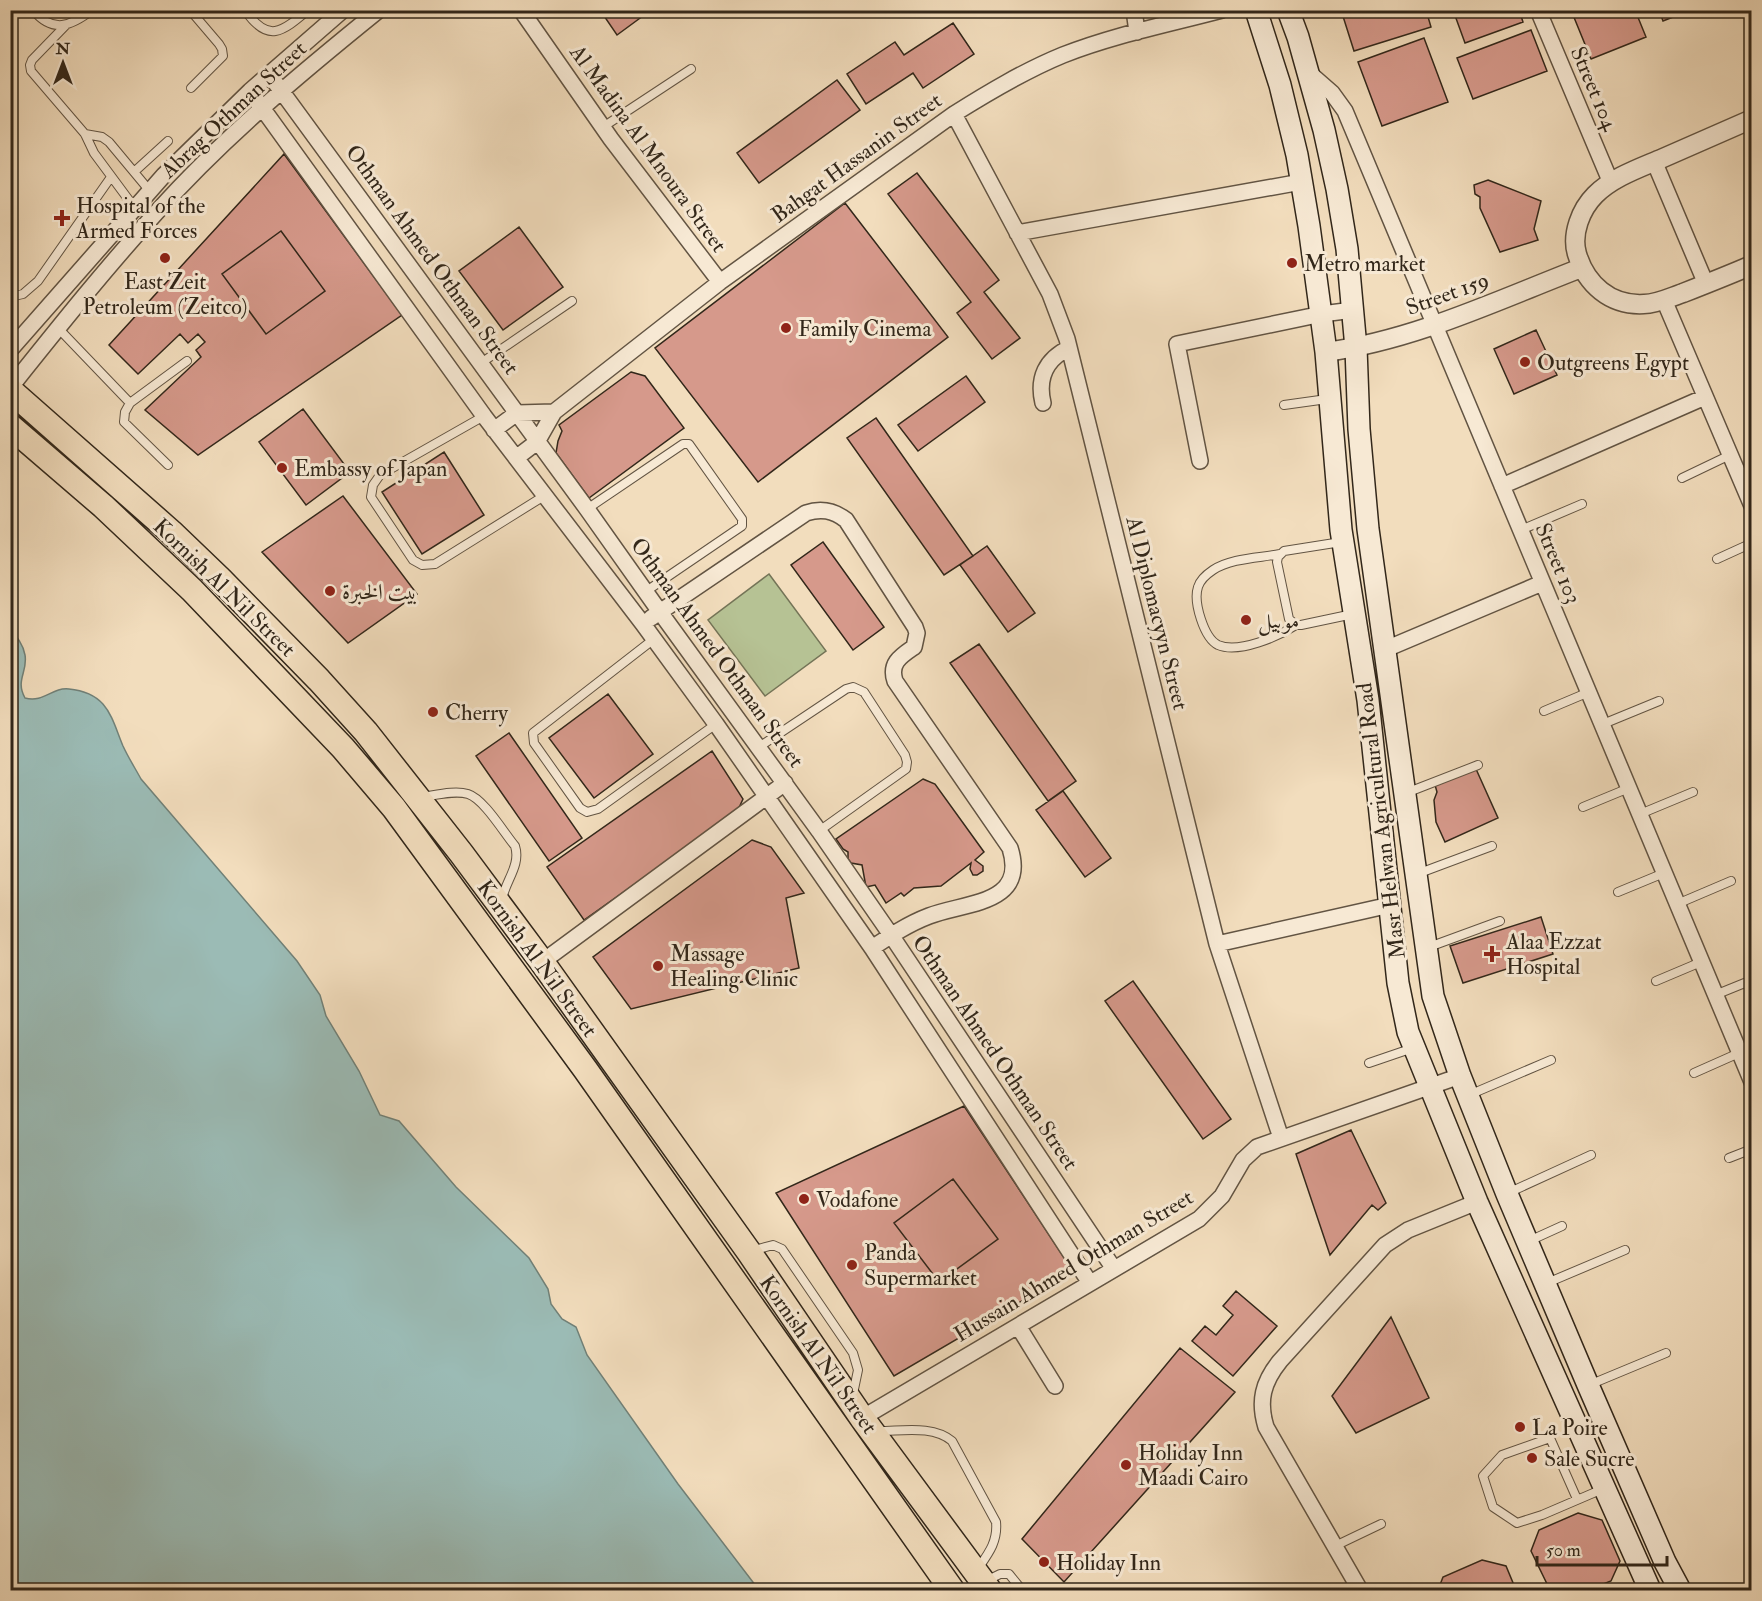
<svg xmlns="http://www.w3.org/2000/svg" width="1762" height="1601" font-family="'IM FELL Double Pica',Amiri,serif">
	<rect width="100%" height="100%" fill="#f2ddbd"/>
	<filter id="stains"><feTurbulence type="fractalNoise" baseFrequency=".00333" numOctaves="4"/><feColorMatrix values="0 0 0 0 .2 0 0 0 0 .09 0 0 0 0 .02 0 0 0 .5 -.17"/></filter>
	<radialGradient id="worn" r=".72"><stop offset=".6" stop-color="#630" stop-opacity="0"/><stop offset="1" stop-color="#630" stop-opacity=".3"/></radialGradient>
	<path fill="#b6c294" stroke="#747457" stroke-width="1.5" d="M769,574L826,651L765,696L708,620Z"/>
	<path fill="#9bbbb5" stroke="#718077" stroke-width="1.5" d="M10,629C17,637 23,644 25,655C28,672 15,680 25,698C44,703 52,687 69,689C108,693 111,717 123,746C128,757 135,768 141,779L297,961L320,995L326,1016L359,1071L380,1115L399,1121L456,1187L529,1258L548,1289L551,1304L562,1319L576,1327L587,1355L678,1484L759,1590H11Z"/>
	<path fill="#d6998b" stroke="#32271a" stroke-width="1.5" d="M600,10H651L617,35Z
		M1341,10H1426L1431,27L1354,51Z
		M1453,10H1519L1523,22L1465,43Z
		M1571,10H1635L1646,37L1591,59Z
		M1659,10H1691L1663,21Z
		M953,23L974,54L923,88L913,73L866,104L847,74L895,42L904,55Z
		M1531,30L1547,71L1473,99L1457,58Z
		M1424,38L1448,102L1382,126L1358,62Z
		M837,80L860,110L759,183L737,153Z
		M284,154L402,315L198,455L145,410L201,357L196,350L205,342L198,334L188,343L180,334L138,374L109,345Z
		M917,173L999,280L984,292L1020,338L992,359L957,313L971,302L888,194Z
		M1488,180L1541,201L1534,229L1538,240L1500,252L1480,208V197L1475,194L1474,185Z
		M845,203L948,337L758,482L655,348Z
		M519,227L563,287L503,330L459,271Z
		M281,231L325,291L266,334L222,274Z
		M1536,330L1557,375L1514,394L1494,349Z
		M631,372L645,376L684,428L589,498L556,453L558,441L562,431L559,425Z
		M966,376L985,402L918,451L898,425Z
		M303,409L350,472L306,505L259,442Z
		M876,418L973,556L944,575L847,438Z
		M444,452L484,515L422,554L382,492Z
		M343,496L417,594L348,643L262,552Z
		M823,542L884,627L853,650L791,565Z
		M987,546L1035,613L1008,632L960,565Z
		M979,644L1076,781L1048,801L950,663Z
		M608,694L653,754L594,798L549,738Z
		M509,733L582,838L549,861L476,756Z
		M712,751L743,799L737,812L584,920L547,867Z
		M1476,769L1498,818L1445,842L1436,822L1434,800L1437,792L1435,785Z
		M923,779L935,784L984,852L975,860L983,866V871L977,875H973L970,869L971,863L941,886L914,888L904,896L901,893L886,903L875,885L866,887L862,865L851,863L848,859V852L843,849L836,839Z
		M1063,791L1111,858L1085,877L1036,810Z
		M752,840L771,847L804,893L786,898L799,968L631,1009L593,957Z
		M1541,917L1553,954L1463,983L1450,946Z
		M1133,981L1231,1119L1203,1139L1105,1001Z
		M964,1106L1073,1271L894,1376L776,1193Z
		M1351,1130L1386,1203L1378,1210L1372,1205L1330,1255L1296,1154Z
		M953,1179L998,1239L939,1282L894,1223Z
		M1236,1291L1277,1326L1233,1376L1192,1341L1205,1326L1216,1335L1233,1315L1223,1306Z
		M1391,1317L1429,1398L1356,1433L1332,1396Z
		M1180,1348L1235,1392L1064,1582L1022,1539Z
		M1578,1513L1602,1520L1620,1561L1611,1581L1588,1590H1550L1531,1551L1539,1530Z
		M1482,1560L1506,1566L1516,1590H1438L1443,1577Z"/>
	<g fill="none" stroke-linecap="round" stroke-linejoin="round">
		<g stroke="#625443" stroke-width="10">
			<path id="service" d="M33,10C53,34 71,26 92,10
				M190,10L219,44L222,49L223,56L191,88
				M245,10C268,44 282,32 308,10
				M65,26L32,60L30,65L31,71L85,134L94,153L134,207
				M603,127L691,69
				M85,134L102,137L109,142L149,190
				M134,172L168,141
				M10,297L23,294L38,281L111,177
				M58,328L130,403
				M481,363L572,301
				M1284,405L1327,399
				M484,416L380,475L373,485L371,497L413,560L422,565L435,564L544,496
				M168,465L124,422L125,412L130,403L187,361
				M1682,478L1730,455
				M587,509L683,444H689L742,519V526L645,592
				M1521,530L1582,504
				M1341,542L1284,551L1278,557L1277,562L1289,619L1296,625H1301L1353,614
				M1280,554C1259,558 1231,558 1213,570C1207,574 1200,580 1198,587C1193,602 1204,638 1218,645C1239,654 1279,636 1296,625
				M1717,559L1752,543
				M654,639L533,733L534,743L580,808L587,812L598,809L716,724
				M1544,711L1589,692
				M1603,724L1659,701
				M759,747L846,689L853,687L864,692L905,755L907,762L906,769L819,831
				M1406,793L1478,765
				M422,797C436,795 455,790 468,794C484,799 504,833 515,846C521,865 506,880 502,899
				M1583,807L1629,788
				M1640,814L1693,792
				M1417,874L1492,846
				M1618,892L1664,873
				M1677,904L1731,881
				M1429,947L1500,921
				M1656,981L1701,962
				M1715,995L1752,980
				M1369,1063L1413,1048
				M1694,1073L1739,1053
				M1469,1095L1551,1060
				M1729,1158L1752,1149
				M1508,1193L1591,1155
				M1529,1241L1562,1226
				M751,1251L773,1245L782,1249L853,1353L858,1370L853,1394
				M1547,1283L1625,1250
				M1589,1385L1666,1353
				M879,1431C903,1431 933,1425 952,1441L996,1522C998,1542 988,1554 977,1570
				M1577,1499L1550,1438L1502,1455L1483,1476L1493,1507L1517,1523L1542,1515L1605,1488
				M1335,1546L1381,1524
				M986,1581L1000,1574H1009L1022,1590"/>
		</g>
		<g stroke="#625443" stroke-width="18">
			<path id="minor" d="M521,10L611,139L720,282
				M1134,10L1137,32
				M1538,10L1611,183
				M1751,10L1752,12
				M1308,72L1332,93L1345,111L1752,1082
				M269,74L587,509L660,612L819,831L891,935L1114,1269
				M250,91L484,416L643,624L716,724L872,948L1090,1283
				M954,114L1050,294L1067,339L1217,944L1281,1138
				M1654,161L1706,284
				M1017,233L1301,182
				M1664,300L1752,506
				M10,350L164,175L250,91L343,10
				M10,388C58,328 105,269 156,213C223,138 301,73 379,10
				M1043,403C1037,378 1046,359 1069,348
				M494,430L517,413L554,412
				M516,458L537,442L554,412L720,282L954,114C989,92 1024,71 1063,55C1114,35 1169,24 1222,10
				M1200,461L1177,344L1322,314L1353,310
				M1502,486L1705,397
				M651,618L806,513C821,508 833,510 846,520L915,627L917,633L914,647C901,656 889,663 895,681L1010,848C1028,905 965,902 929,916C908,924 890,936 872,948
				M1386,649L1542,583
				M1217,944L1390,905
				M542,962L785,783
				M1018,1326L1055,1386
				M862,1418L1199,1219L1222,1196L1243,1160L1257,1147L1460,1076
				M1360,1590L1266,1427C1258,1401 1263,1382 1280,1361L1385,1245L1408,1230L1477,1202"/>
		</g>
		<g stroke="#625443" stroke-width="21">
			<path id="tertiary" d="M1752,119C1722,132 1692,145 1663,158C1640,168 1613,177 1595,195C1581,209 1571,234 1577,254C1586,284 1610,306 1644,304C1657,304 1671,297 1683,293C1706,284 1729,275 1752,265
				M1326,352C1415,340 1498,300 1581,268"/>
		</g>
		<g stroke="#32271a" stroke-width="24">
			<path id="secondary" d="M1256,10L1280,85L1297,155L1309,226L1326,352L1341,530L1368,700L1398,983L1408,1032L1477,1202L1650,1590
				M1288,10L1298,37L1324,130L1337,189L1347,249L1356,348L1359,429L1368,529L1433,996L1460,1076L1507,1194L1588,1385L1665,1562L1680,1590"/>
		</g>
		<g stroke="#32271a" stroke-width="27">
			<path id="trunk" d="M10,390L171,532L220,579L319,680L366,732L461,853L542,962L749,1252L862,1418L989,1590
				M10,426L103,506L192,590L343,748L394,808L585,1069L952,1590"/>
		</g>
		<use href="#service" stroke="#f7e9d4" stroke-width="8"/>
		<use href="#minor" stroke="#f7e9d4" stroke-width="15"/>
		<use href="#tertiary" stroke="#f7e9d4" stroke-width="18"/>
		<use href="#secondary" stroke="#f7e9d4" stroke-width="21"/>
		<use href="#trunk" stroke="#f2ddbd" stroke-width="24"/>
	</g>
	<g fill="#8f2418" stroke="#f7e9d4" stroke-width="2">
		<path d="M59 209h6v6h6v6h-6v6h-6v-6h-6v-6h6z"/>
		<circle cx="165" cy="258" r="6"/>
		<circle cx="1292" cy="263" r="6"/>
		<circle cx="786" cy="328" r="6"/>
		<circle cx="1525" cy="362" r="6"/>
		<circle cx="282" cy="468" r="6"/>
		<circle cx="330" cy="591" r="6"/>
		<circle cx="1246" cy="620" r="6"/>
		<circle cx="433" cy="712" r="6"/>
		<path d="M1489 945h6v6h6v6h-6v6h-6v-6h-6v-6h6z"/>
		<circle cx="658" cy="966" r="6"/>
		<circle cx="804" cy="1199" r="6"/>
		<circle cx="852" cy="1265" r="6"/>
		<circle cx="1520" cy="1427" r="6"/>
		<circle cx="1532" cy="1458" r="6"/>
		<circle cx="1126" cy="1465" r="6"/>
		<circle cx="1044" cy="1562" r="6"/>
	</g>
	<g text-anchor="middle" stroke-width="6" stroke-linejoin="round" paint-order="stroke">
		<g font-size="22" fill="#32271a" stroke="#f7e9d4">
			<text transform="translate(1595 88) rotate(67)" y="8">Street 104</text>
			<text transform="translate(233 109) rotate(-43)" y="8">Abrag Othman Street</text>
			<text transform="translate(649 148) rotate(54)" y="8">Al Madina Al Mnoura Street</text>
			<text transform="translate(856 157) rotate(-36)" y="8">Bahgat Hassanin Street</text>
			<text transform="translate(433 259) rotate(54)" y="8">Othman Ahmed Othman Street</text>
			<text transform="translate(1447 293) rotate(-20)" y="8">Street 159</text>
			<text transform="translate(1559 563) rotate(67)" y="8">Street 103</text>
			<text transform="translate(225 587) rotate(44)" y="8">Kornish Al Nil Street</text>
			<text transform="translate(1158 613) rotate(76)" y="8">Al Diplomacyyn Street</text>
			<text transform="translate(718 652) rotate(54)" y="8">Othman Ahmed Othman Street</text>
			<text transform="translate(1380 821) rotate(-97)" y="8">Masr Helwan Agricultural Road</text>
			<text transform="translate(538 958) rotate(54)" y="8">Kornish Al Nil Street</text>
			<text transform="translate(996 1052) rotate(56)" y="8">Othman Ahmed Othman Street</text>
			<text transform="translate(1073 1265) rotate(-31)" y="8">Hussain Ahmed Othman Street</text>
			<text transform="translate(819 1354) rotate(55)" y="8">Kornish Al Nil Street</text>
		</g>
		<g font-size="22" fill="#32271a" stroke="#f7e9d4" text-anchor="start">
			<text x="76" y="213">Hospital of the<tspan x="76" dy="25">Armed Forces</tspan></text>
			<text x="1304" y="271">Metro market</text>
			<text x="165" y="289" text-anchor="middle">East Zeit<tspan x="165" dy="25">Petroleum (Zeitco)</tspan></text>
			<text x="798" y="336">Family Cinema</text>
			<text x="1537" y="370">Outgreens Egypt</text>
			<text x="294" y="476">Embassy of Japan</text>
			<text x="342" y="599">بيت الخبرة</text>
			<text x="1258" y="628">موبيل</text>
			<text x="445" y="720">Cherry</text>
			<text x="1506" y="949">Alaa Ezzat<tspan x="1506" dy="25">Hospital</tspan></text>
			<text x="670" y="961">Massage<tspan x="670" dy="25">Healing Clinic</tspan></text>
			<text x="816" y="1207">Vodafone</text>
			<text x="864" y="1260">Panda<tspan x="864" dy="25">Supermarket</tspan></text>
			<text x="1532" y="1435">La Poire</text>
			<text x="1138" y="1460">Holiday Inn<tspan x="1138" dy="25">Maadi Cairo</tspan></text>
			<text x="1544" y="1466">Sale Sucre</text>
			<text x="1056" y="1570">Holiday Inn</text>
		</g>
	</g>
	<rect width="1762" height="1601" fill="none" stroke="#f2ddbd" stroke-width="36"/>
	<rect x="12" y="12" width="1738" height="1577" fill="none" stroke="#32271a" stroke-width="3"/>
	<rect x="18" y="18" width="1726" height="1565" fill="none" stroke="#32271a" stroke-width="1.5"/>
	<g transform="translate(63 63)" stroke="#f7e9d4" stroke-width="4.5" paint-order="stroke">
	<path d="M0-4.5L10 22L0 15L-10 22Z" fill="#32271a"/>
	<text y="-9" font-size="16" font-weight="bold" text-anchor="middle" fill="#32271a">N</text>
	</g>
	<path d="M1537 1556v9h130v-9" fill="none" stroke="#32271a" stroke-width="3"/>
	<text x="1546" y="1556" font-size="18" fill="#32271a" stroke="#f7e9d4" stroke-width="4.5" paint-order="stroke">50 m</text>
	<rect width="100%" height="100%" filter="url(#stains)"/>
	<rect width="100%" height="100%" fill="url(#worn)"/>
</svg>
